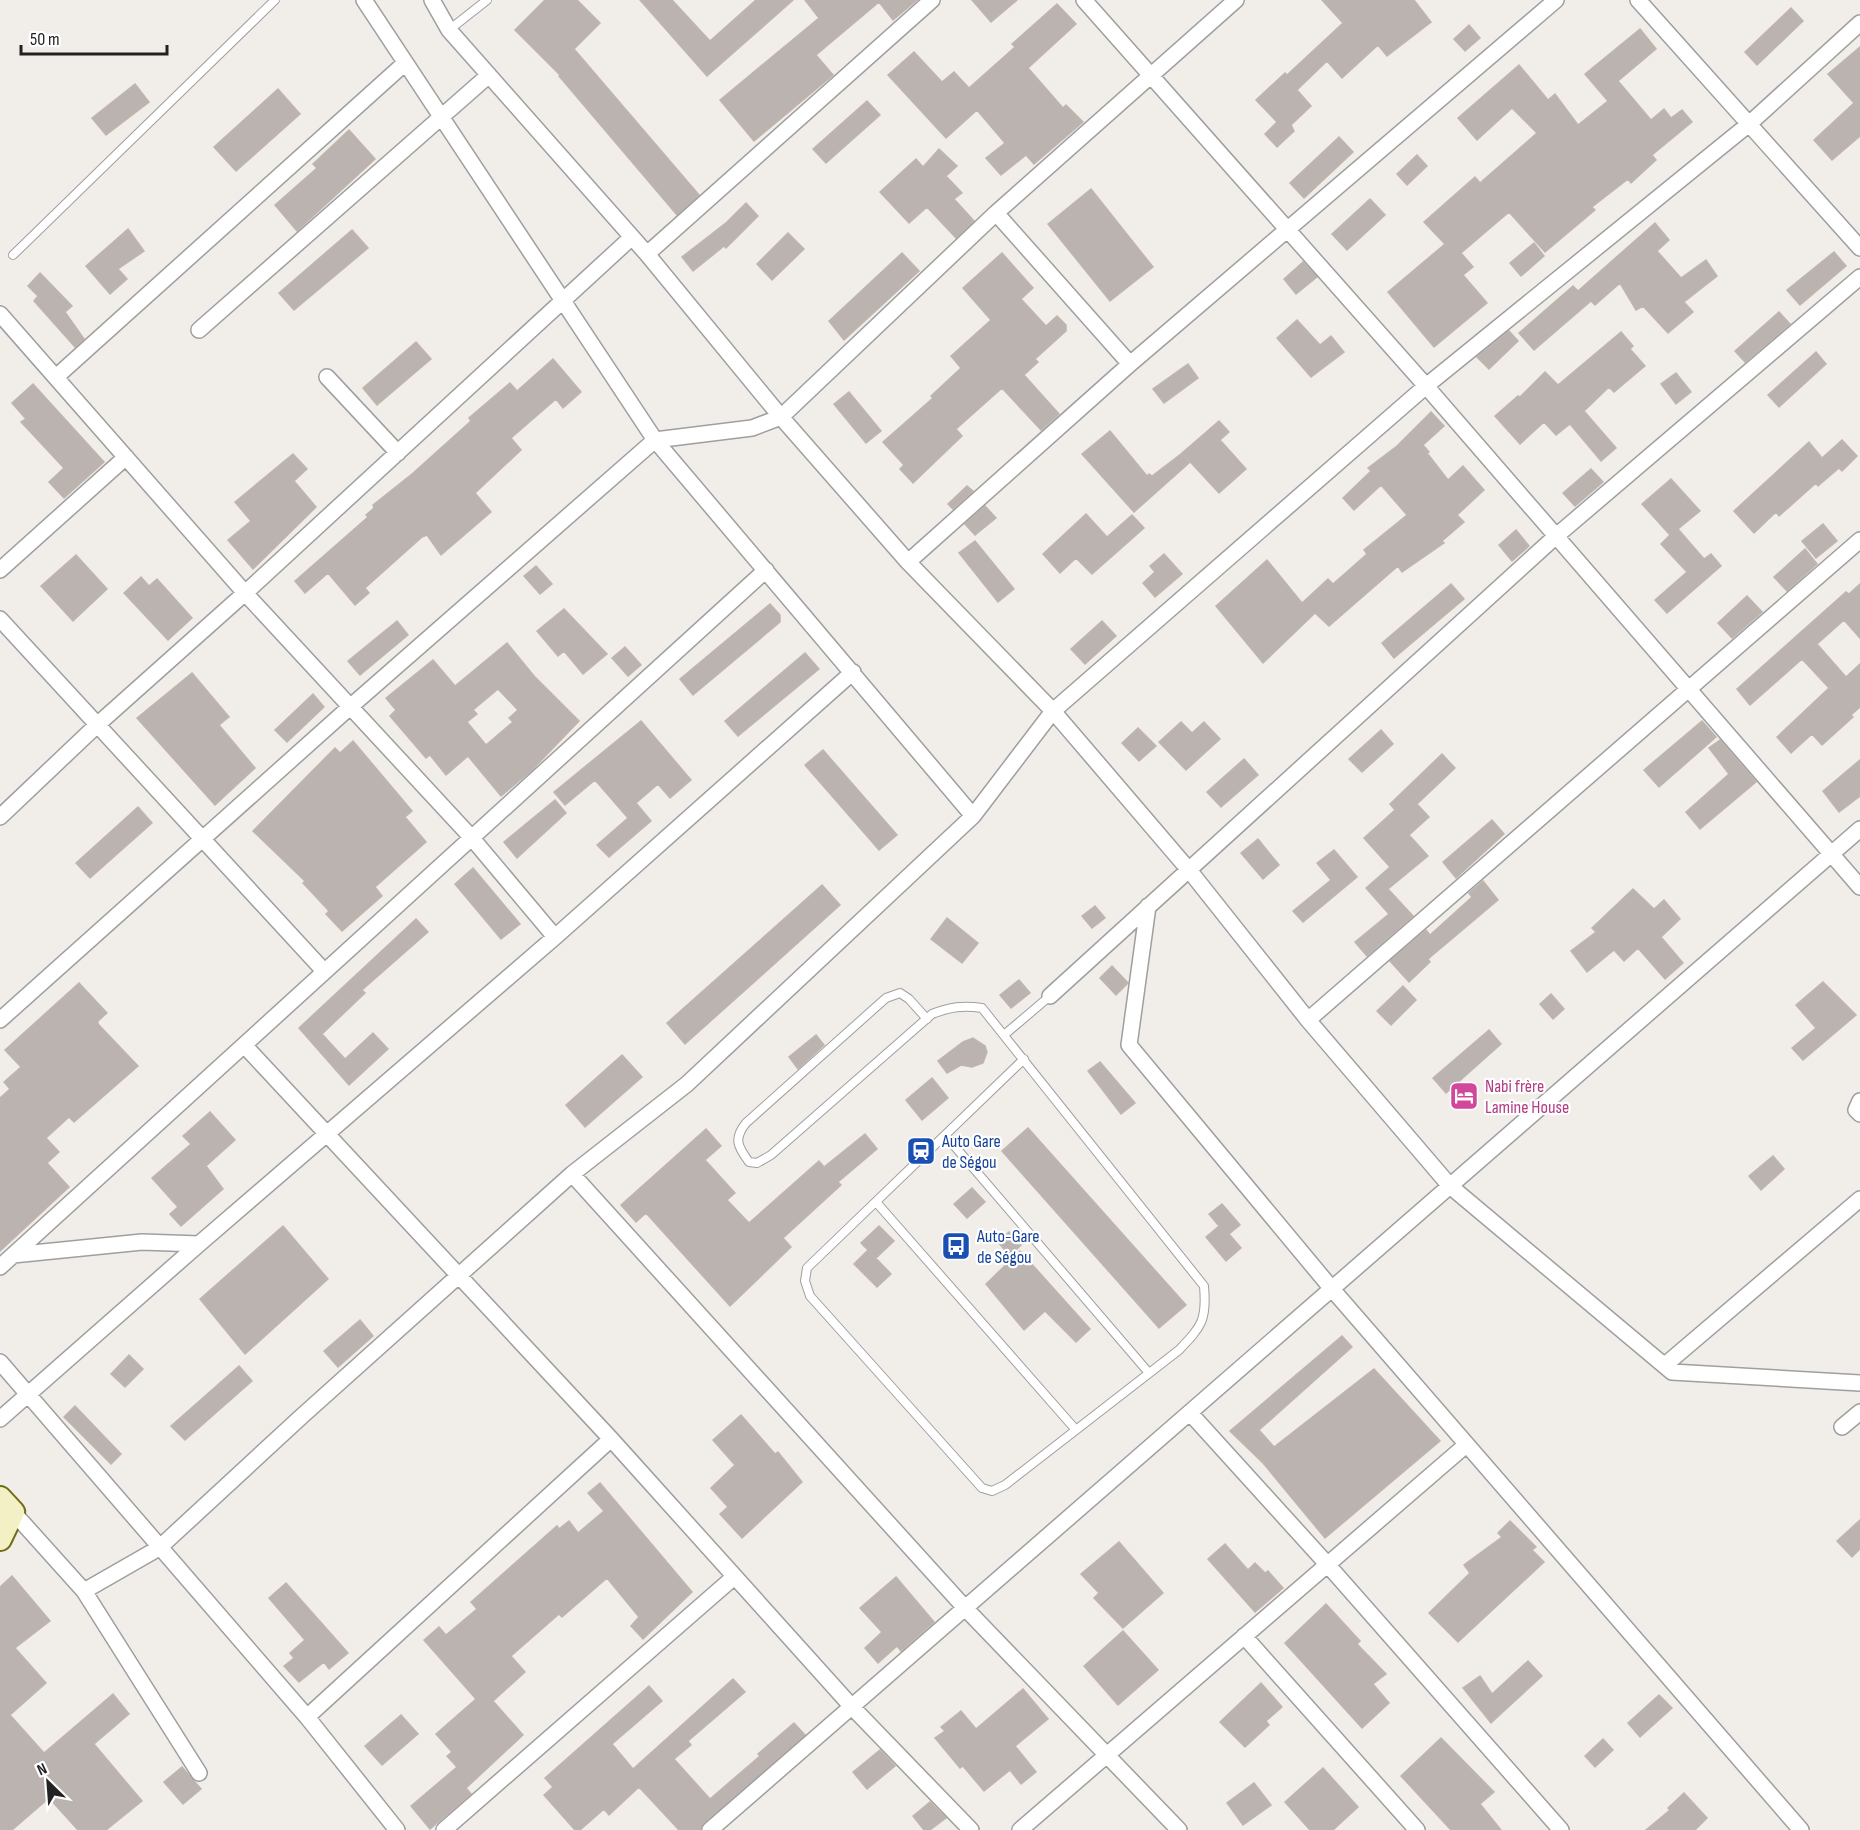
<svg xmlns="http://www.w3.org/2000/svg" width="1860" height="1830" font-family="'Sofia Sans Condensed',sans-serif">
	<rect width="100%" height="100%" fill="#f1eeea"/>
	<path fill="#bab3b0" stroke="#c1b4ae" stroke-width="1.5" fill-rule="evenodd" d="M545,0H577L600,23L574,49L699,195L677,215L559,76L560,75L515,30Z
		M640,0H672L710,41L756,0H793L707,76Z
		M805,0H917L893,20L879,2L816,55L833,75L754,141L720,100L819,18Z
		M972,0H1017L991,22Z
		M1322,0H1414L1431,22L1387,56L1378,45L1342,78L1327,61L1299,88L1297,90L1311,106L1291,125L1294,131L1277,147L1265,134L1277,122L1256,100L1285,73L1287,75L1343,23Z
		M1057,4L1076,24L1028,68L1063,108L1066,105L1083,122L1034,164L1026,155L1001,175L986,158L1005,143L977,110L946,138L888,75L914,52L942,82L954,72L969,88L1015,47L1012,44Z
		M1791,8L1803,21L1757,65L1745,52Z
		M1469,25L1480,38L1465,51L1454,39Z
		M1640,29L1656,49L1618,81L1651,120L1664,109L1671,118L1682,110L1692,122L1652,155L1656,160L1631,183L1628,179L1592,207L1595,210L1545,252L1509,212L1461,253L1473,267L1463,275L1487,303L1434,347L1388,292L1445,244L1424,222L1475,177L1480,183L1537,133L1512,108L1477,140L1458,118L1519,65L1548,100L1555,94L1578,125L1608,101L1585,74Z
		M1860,47V136L1832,160L1814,140L1854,103L1828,74Z
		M135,84L149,102L106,135L92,118Z
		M278,89L300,114L236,171L214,147Z
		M867,101L880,115L826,163L813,149Z
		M349,130L375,159L297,231L275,205L317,168L313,164Z
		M1339,137L1353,152L1304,198L1290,183Z
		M939,149L957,166L946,176L962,193L954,199L974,221L956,238L927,207L909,223L880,192L916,159L923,167Z
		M1417,155L1427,166L1407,185L1397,174Z
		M1091,189L1153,267L1110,301L1048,224Z
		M1370,199L1385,215L1347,250L1332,234Z
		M746,203L758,216L726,248L724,246L693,271L682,257L727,222Z
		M1655,223L1669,240L1657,251L1681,278L1706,260L1717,276L1684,302L1693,312L1668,333L1643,306L1636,310L1620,283L1595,305L1591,301L1534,350L1519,333L1573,286L1578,291Z
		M128,229L144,251L118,269L127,279L110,294L86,266Z
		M352,230L368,248L294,310L279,293Z
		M788,233L804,249L772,280L757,264Z
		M1534,243L1544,256L1521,276L1510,263Z
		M1834,252L1846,266L1800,305L1787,290Z
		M902,253L919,271L844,340L829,321Z
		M1002,253L1033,288L1021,299L1046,326L1057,316L1066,325V331L1035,359L1038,362L1024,375L1059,414L1041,430L1002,388L956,429L962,436L913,483L900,469L904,465L883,442L933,398L931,396L961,368L951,356L991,320L963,288Z
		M1303,262L1317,277L1296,294L1284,279Z
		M40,273L72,306L65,312L84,339L75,347L34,301L38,296L28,286Z
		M1779,312L1790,324L1745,362L1735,351Z
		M1297,320L1320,345L1331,336L1344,352L1311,377L1277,338Z
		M1509,331L1518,341L1489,369L1477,357Z
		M1621,332L1633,346L1630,349L1645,366L1614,392L1609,387L1584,411L1616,448L1601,461L1570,424L1556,435L1544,422L1520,444L1495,416L1518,396L1520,397L1545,372L1558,385Z
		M416,342L431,359L377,405L363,388Z
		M1816,352L1826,364L1779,407L1768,395Z
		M553,359L581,392L563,408L556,399L511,438L521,450L475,493L491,512L441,555L427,535L422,537L365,588L369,593L355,605L328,573L305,593L295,581L368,517L366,515L374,508L373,505L412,474L471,421L469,418L510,383L517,391Z
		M1188,364L1198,378L1164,403L1153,389Z
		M1676,373L1691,392L1676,404L1661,384Z
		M33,384L104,462L64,498L49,482L64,468L21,422L26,419L12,403Z
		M849,392L881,431L866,443L834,404Z
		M1431,412L1444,426L1423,445L1429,452L1427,453L1448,480L1463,466L1484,490L1457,515L1464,522L1442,541L1444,543L1402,572L1398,566L1329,626L1315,613L1263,663L1216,606L1267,560L1302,603L1328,579L1333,584L1367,554L1364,550L1407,515L1381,485L1354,510L1343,498L1371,471L1368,468L1397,446Z
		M1219,421L1229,432L1220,440L1246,469L1219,493L1182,453Z
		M1110,431L1147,476L1149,474L1152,476L1181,454L1189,463L1134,512L1082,454Z
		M1842,440L1857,456L1842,471L1839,468L1818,486L1816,483L1779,516L1776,512L1754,533L1734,511L1809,442L1822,458Z
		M293,454L307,469L294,481L316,507L253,569L228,540L251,521L235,502Z
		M1591,469L1603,482L1575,506L1563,493Z
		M1671,479L1700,511L1678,529L1704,559L1711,554L1721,566L1667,613L1655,600L1687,572L1661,544L1670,535L1642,504Z
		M967,486L973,491L953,509L948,504Z
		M985,506L996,518L975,535L965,524Z
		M1086,514L1107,537L1132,515L1144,528L1092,574L1076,558L1060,573L1043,554Z
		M1823,524L1837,541L1816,558L1802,541Z
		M1516,530L1529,546L1512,561L1499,545Z
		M975,541L1014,589L998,602L959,553Z
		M1805,549L1817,564L1787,591L1774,577Z
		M1164,554L1182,574L1155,597L1143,583L1155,572L1150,566Z
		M76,555L107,589L73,621L41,586Z
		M536,566L552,584L540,594L524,576Z
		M141,577L149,586L157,579L192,618L168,640L124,593Z
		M1451,584L1464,599L1394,658L1382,643Z
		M1860,584V638L1844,620L1817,644L1846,677L1860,664V707L1851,715L1853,717L1822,745L1812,734L1791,753L1777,737L1829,688L1802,659L1750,705L1737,689L1846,592L1849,594Z
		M1747,596L1762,612L1732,638L1718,623Z
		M770,604L780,615V622L693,695L680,679Z
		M564,609L607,654L583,674L564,651L558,656L537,631Z
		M397,621L408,635L360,675L348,661Z
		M1102,621L1116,636L1085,664L1071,649Z
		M507,643L534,676L579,721L532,770L501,796L468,756L446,775L430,755L426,758L390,716L396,710L386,698L433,660L455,686ZM498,689L518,710L509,718L513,722L486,745L467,722L477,714L473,710Z
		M625,647L641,665L628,676L612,658Z
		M805,653L819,669L738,736L725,721Z
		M192,673L229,717L219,725L255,768L215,805L137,718Z
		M313,694L324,707L287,742L275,730Z
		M641,721L691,780L670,798L658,784L636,803L651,821L609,857L597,845L628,818L595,780L565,805L554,792Z
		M1702,721L1716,737L1659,787L1644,770Z
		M1181,722L1192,733L1204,722L1220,739L1186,770L1159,742Z
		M1138,728L1156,746L1139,761L1122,743Z
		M1381,730L1393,744L1362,772L1349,759Z
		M1720,740L1756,782L1700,829L1686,812L1729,774L1709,748Z
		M353,741L412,811L405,817L426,842L375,887L382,896L342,931L326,914L329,911L303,883L305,881L253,831L335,748L340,753Z
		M823,750L897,835L879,850L805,765Z
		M1442,754L1455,768L1417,804L1429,817L1409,835L1428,856L1388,889L1413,916L1367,956L1355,942L1389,914L1366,888L1390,867L1364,838L1395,810L1390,804Z
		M1244,759L1258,775L1221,807L1207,792Z
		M1860,760V796L1839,812L1823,791Z
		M555,800L566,813L517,858L504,842Z
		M138,807L152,823L90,878L76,863Z
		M1492,820L1504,834L1456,878L1443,862Z
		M1258,839L1279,865L1263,879L1241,853Z
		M1334,850L1357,877L1303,922L1293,911L1331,880L1317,863Z
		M473,868L520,924L501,939L455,884Z
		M1483,881L1498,900L1428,959L1430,962L1409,982L1390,961L1426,930L1430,935L1472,897L1469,893Z
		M822,885L840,905L685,1044L667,1023Z
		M1633,889L1654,909L1664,900L1680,919L1661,937L1683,963L1665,979L1638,948L1624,961L1614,950L1587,972L1571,951L1596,932L1592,928Z
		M1095,906L1105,918L1092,928L1082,916Z
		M947,918L978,943L962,963L931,939Z
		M416,919L428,932L362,990L365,993L322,1034L345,1059L373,1033L388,1049L349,1085L299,1028Z
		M1112,966L1128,983L1116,995L1100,978Z
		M1019,980L1030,993L1011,1008L1000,995Z
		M1823,982L1856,1015L1803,1060L1792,1048L1816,1028L1796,1005Z
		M79,983L107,1013L98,1021V1024L138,1066L74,1122L69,1117L46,1138L59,1152L47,1163L69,1187L0,1251V1098L10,1089L4,1082L21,1067L5,1050Z
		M1403,986L1416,1000L1391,1025L1377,1011Z
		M1551,994L1564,1009L1553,1019L1540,1004Z
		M1489,1030L1501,1044L1446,1093L1433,1078Z
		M816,1035L824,1045L798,1069L789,1057Z
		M973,1038L985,1046L987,1052L983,1063L972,1067L961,1065L947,1073L938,1061L963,1042Z
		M622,1055L642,1077L585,1127L566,1105Z
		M1100,1062L1135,1103L1121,1114L1088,1071Z
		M932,1078L948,1098L922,1120L906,1100Z
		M210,1112L235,1140L206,1166L223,1189L181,1226L170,1214L178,1207L152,1178L191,1144L183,1136Z
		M1028,1128L1186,1305L1159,1328L1002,1151Z
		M706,1129L721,1146L705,1160L735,1193L727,1200L749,1223L819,1161L824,1167L865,1134L877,1149L838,1182L841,1185L783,1238L791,1247L730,1306L646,1213L636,1222L621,1205Z
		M1773,1156L1784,1169L1761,1190L1749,1176Z
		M972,1188L985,1202L967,1218L954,1204Z
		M1222,1204L1240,1225L1229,1234L1241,1248L1226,1261L1206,1237L1219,1226L1209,1214Z
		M283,1226L328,1279L245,1354L200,1299Z
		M879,1226L894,1241L876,1258L861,1243Z
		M1009,1232L1021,1245L1010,1256L998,1242Z
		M868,1250L891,1274L877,1287L854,1264Z
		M1020,1251L1090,1329L1076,1342L1045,1311L1024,1330L986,1284Z
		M360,1320L373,1336L338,1367L324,1351Z
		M1342,1336L1352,1347L1259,1430L1274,1447L1374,1369L1440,1441L1325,1538L1263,1463L1230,1431Z
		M129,1355L143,1369L125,1387L111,1374Z
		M239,1366L252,1381L185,1440L171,1426Z
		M75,1406L121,1454L111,1464L64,1417Z
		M741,1415L775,1454L778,1452L802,1482L742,1538L720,1514L728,1507L711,1488L735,1465L713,1440Z
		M600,1483L692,1592L643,1639L631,1626L639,1617L607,1578L562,1617L559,1614L511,1656L525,1672L493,1701L523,1735L466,1788L471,1794L430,1829L411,1806L457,1767L447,1756L452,1752L436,1734L476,1699L424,1640L439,1627L446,1635L477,1609L471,1602L557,1526L559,1529L569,1521L578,1533L604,1511L588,1493Z
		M1860,1520V1549L1852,1557L1837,1541Z
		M1510,1521L1536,1547L1532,1550L1544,1562L1458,1642L1429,1613L1470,1573L1464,1565L1502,1537L1498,1533Z
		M1119,1542L1163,1593L1123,1628L1094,1598L1099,1593L1081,1574Z
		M1225,1544L1248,1570L1255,1563L1265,1573L1268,1571L1283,1588L1255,1612L1208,1559Z
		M12,1576L50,1621L15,1648L46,1683L10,1715L44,1753L113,1694L129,1714L94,1744L142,1801L106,1830H78L49,1798L12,1830H0V1587Z
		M896,1577L934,1622L901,1651L897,1646L878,1663L865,1648L882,1632L860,1608Z
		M286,1583L348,1653L329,1669L324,1662L299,1682L284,1666L294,1658L290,1653L305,1640L269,1598Z
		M1326,1604L1360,1641L1357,1644L1386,1674L1373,1684L1389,1703L1362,1728L1285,1643Z
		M1123,1631L1158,1670L1118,1705L1084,1666Z
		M1528,1661L1542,1676L1491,1723L1463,1688L1480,1676L1492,1694Z
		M733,1679L745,1692L688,1741L691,1745L674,1759L710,1799L760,1756L758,1754L794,1723L805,1735L704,1823L700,1830H679L639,1787L609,1815L604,1809L580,1830H575L544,1795L553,1787L545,1778L649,1686L662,1701L612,1744L633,1769Z
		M1261,1683L1282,1707L1266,1721L1269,1725L1245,1747L1220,1722Z
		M1023,1689L1048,1719L1015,1746L1036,1772L1021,1784L1010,1770L984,1791L963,1766L960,1768L935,1738L945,1731L941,1727L961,1711L976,1729Z
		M1659,1695L1672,1708L1640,1737L1628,1723Z
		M401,1715L418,1734L382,1765L365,1746Z
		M1441,1738L1494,1792L1480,1804L1501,1830H1451L1401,1776Z
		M1603,1739L1613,1750L1595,1767L1585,1756Z
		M880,1750L895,1766L867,1789L853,1772Z
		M182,1767L201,1789L183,1804L164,1782Z
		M1323,1768L1358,1807L1333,1830H1310L1285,1802Z
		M1254,1783L1271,1805L1243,1825L1227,1803Z
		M1684,1793L1707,1818L1695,1830H1646L1670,1810L1668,1808Z
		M930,1802L946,1818L930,1830H924L913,1816Z"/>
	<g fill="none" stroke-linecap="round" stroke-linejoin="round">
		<g stroke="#9f9f9f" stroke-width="10">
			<path id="service" d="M449,30L487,0
				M13,255L275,0
				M927,1019L909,999L900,993L886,998L746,1123C733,1139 738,1147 749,1162L757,1163L771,1155L932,1014C950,1007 963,1005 982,1008L1204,1286C1207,1320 1202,1326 1179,1350L1005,1485L992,1491L982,1488L810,1296L805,1281L807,1268L1024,1059
				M1004,1035L1050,996
				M945,1135L1149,1373
				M876,1202L1076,1430"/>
		</g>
		<g stroke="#9f9f9f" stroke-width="18">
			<path id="minor" d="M364,0L655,440L973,816
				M432,0L449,30L647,254L781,417L908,562L1053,711L1189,870L1308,1020L1450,1186L1672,1372L1860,1383
				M1084,0L1426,386L1860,887
				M1638,0L1860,248
				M996,213L1130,364
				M647,254L932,0
				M0,314L245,593L471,837L555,937
				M199,330L489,75
				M56,377L404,64
				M327,377L398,453
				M908,562L1130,364L1556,0
				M0,570L126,457
				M0,619L324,971
				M0,817L97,725L245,593L632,237
				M1148,906L1129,1045L1332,1289L1801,1830
				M1050,996L1555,537L1860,277
				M0,1020L350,707L655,440L752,428L781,417L996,213L1236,0
				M1308,1020L1860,540
				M244,1045L611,1439L853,1708L971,1830
				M1860,1101L1856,1110L1860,1114
				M572,1174L966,1609L1179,1830
				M13,1255L142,1242L199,1244
				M0,1267L766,570
				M0,1362L307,1717L397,1830
				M1665,1365L1860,1199
				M1190,1413L1327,1564L1561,1830
				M0,1419L199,1244L555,937L853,672
				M1842,1427L1860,1412
				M13,1512L84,1591L199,1773
				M84,1591L159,1548L302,1416L572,1174L687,1084L973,816L1053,711L1426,386L1749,124L1860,23
				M1244,1636L1417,1830
				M307,1717L611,1439
				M444,1830L734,1577
				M710,1830L1860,829
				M1020,1830L1466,1445"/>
		</g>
		<g stroke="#6f6d13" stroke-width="26">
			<path id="secondary" d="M0,1498L13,1512L0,1539"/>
		</g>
		<use href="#service" stroke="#fff" stroke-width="8"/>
		<use href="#minor" stroke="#fff" stroke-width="15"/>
		<use href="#secondary" stroke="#f3f0c6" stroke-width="22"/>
	</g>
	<defs>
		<g id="hotel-square" transform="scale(1.5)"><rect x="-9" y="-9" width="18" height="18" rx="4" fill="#d1479c" stroke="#fff"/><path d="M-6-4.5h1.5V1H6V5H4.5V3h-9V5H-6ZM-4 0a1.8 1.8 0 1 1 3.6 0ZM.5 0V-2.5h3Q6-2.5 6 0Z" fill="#fff"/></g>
		<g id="station-square" transform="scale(1.5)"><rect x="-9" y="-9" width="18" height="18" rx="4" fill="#1a4fb4" stroke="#fff"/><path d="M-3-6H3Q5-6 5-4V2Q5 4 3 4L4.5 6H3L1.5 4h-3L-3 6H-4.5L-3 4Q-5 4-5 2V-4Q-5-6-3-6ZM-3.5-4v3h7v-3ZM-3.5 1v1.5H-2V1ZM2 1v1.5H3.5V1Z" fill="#fff"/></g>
		<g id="bus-square" transform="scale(1.5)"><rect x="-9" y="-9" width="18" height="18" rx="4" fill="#1a4fb4" stroke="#fff"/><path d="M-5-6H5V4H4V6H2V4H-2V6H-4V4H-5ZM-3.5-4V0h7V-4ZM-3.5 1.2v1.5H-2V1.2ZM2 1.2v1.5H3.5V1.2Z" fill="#fff"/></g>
	</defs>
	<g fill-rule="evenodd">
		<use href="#hotel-square" x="1464" y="1096"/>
		<use href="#station-square" x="921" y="1151"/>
		<use href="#bus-square" x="956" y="1246"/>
	</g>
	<g text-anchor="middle" stroke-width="4.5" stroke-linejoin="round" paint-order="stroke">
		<g font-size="18" fill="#b23c85" stroke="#fff" text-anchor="start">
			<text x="1485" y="1092">Nabi frère<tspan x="1485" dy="21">Lamine House</tspan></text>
		</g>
		<g font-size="18" fill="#164399" stroke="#fff" text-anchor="start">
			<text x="942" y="1147">Auto Gare<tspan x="942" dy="21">de Ségou</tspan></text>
			<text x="977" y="1242">Auto-Gare<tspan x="977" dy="21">de Ségou</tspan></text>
		</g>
	</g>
	<g transform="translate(48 1782) rotate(335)" stroke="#ffffff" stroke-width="4.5" paint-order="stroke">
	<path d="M0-4.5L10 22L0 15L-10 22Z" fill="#222222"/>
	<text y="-9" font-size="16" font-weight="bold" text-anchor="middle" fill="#222222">N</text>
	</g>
	<path d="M21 45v9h146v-9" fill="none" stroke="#222222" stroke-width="3"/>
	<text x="30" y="45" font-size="18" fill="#222222" stroke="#ffffff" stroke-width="4.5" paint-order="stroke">50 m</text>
</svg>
